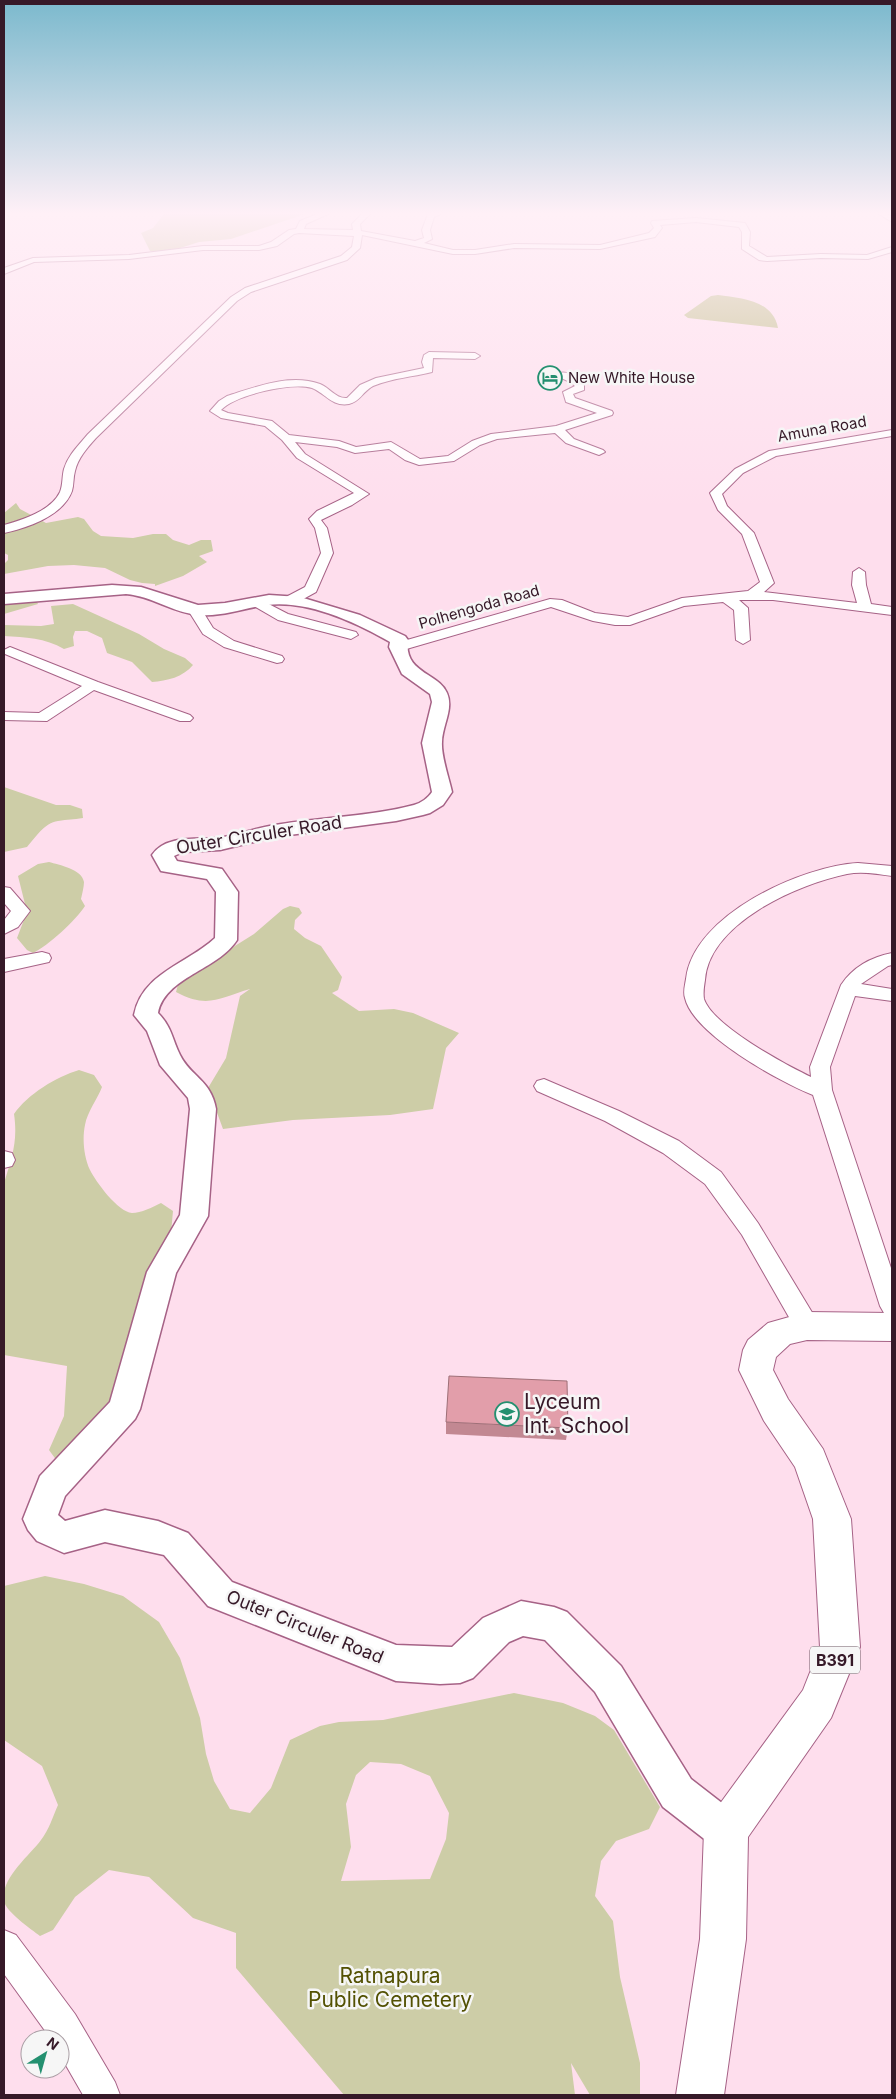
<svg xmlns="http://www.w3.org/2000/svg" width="896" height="2099" font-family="Inter,sans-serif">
	<rect width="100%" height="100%" fill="#fedeed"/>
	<path fill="#cdcda7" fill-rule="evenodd" d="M16,503L20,509L46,523L78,517L84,519L93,531L101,536L133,538L153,534H166L173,540L189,545L201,540H211L213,551L199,556L207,562L183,576L155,586V584L142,583L130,580L105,568L74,565L48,566L4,574V564L8,560V555L4,553V513Z
		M14,602H37L38,604L4,614V604Z
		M73,604L139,634L164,649L185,658L193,665C183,677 167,681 152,682L132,662L107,653L102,638L87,631H75L73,637L74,646L64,649C45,638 25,637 4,636V625L41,626L54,624L51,606Z
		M4,787L56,805H70L82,809L83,818C73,820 68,819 58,821C44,823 36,837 27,847L4,852Z
		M49,862C59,865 82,869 84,882C84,887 82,894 81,899L85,906C76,920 48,946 33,953L27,950L17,938L27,912L18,876L38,864Z
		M290,906L299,908L302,913L295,920L294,929L305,938L321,946L342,977L338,990L332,993L359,1011L394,1009L413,1013L459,1033L446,1048L433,1109L390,1115L293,1120L223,1129L208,1088L226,1058L240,996L250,989C219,998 208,1009 176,992L179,981L254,934L283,909Z
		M79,1070L94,1075L102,1087C98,1098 87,1112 85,1125C82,1139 84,1157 90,1170C96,1182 118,1212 132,1213C141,1213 153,1207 161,1203L173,1211L171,1233L131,1358L98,1425L57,1461L49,1450L64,1416L67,1366L4,1355V1183C12,1157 18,1141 14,1114C28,1094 56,1077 79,1070Z
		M45,1576L84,1584L123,1596L159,1622L180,1658L200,1718L206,1754L214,1781L230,1809L250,1813L271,1788L290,1740L320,1726L339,1722L383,1720L514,1693L563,1703L595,1716L614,1730L660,1807L649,1829L616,1841L601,1861L595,1896L613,1921L620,1977L640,2063V2095H590L571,2063L575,2095H344L236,1968V1933L193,1918L149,1877L109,1870L75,1897L53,1930L40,1936C31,1929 6,1912 4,1901C0,1879 29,1856 41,1840C49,1830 53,1816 58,1805L42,1766L4,1740V1586ZM370,1762L401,1764L430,1776L449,1813L446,1839L430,1879L341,1881L351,1847L346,1804L356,1775Z"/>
	<path fill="#b7b678" d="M164,214H305L231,239L199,242L171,251L157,253L150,251L141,233L153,228Z
		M718,295C741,298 773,300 778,328L688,318L684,315L711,296Z"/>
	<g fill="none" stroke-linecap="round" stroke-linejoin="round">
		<g stroke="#a66286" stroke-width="2">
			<path id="minor" d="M317,214H328L306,224L304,229L353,230L352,224L362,214H370L360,224L361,231L415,241L424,238L422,230L428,214H441L434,217L430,230L432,239L424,243L453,250H475L514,244L600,245L649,233L654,228L651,223L652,221L696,218L745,223L750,232L749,246L767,257L821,254L867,255L892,247V252L868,259L821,258L767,261L759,260L742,249V232L739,227L696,222L660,225L662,228L655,237L600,249L514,248L475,254H453L362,235L360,248L347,260L251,292L237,301L96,438C87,448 78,458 75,471C73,478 74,484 72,491C63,516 27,528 4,533V525C22,520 51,511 60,492C63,485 62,476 64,469C68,455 79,445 88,434L231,297L245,288L341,256L352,247L354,236L299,233L294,234L277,246L259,250H203L129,259L34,262L4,274V268L33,258L129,255L203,246H259L271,242L289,230L296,229L300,221Z
				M879,214H888L892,217V222Z
				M429,352L475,353L480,356L475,359L433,358L432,372C412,377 393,378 373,386C363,391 360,402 349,404C332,407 325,393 312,388C291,382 235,395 221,410L228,413L272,421L289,435L339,441L356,447L391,442L420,459L448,456L472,441L491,434L556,426L597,413L566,402L563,392L575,386L570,382L559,377V373C569,371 579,377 584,385V390L573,394L575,398L612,411L613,413L612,415L565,430L574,439L603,450L605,452L599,455L566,443L555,433L497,439L480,445L454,461L419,465L405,460L389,449L355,453L337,447L295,442L305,454L369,494L352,505L321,520L327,528L333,553L316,592L296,603H286L284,600L286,597L305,587L321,553L315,528L309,519L317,511L354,493L297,458L282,440L265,426L221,418L210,411L219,401L227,396C256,387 290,373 320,384C330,388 336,399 347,398L360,385L376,378L424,368L422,362L424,355Z
				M892,430V436L776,456L743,473L722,494L727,506L754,533L774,583L764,592L857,603L852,585L853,572L859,568L865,572L866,585L871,604L892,607V615L773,600H739L748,608L750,640L743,644L736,640L734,610L723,602L684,606L630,625H615L593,621L551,607L403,650L398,651L391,647L393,644L550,599L562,600L595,613L628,617L682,598L748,591L760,582L742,534L718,510L710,493L712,491L735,469L769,451Z
				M259,599L288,614L356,632L358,635L351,639L278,620L254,606L252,603L254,600Z
				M195,606L200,607L213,628L234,641L282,656L284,659L282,662L277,663L224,647L203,634L188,610Z
				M10,647L98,682L190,715L193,718L190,721H180L94,690L47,721L4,720V712L39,713L82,686L5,654L4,650Z
				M858,863L892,866V876C877,874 862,871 847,874C798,884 709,923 705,980C704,986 703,993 704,999C713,1026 786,1065 811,1077L810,1067L841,985C853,967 871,957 892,953V965L888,966L861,984L892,989V1001L855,996L830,1067L832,1090L892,1271V1316L884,1313L880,1306L813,1095C780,1082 693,1034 685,998C683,992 685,985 686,979C693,915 802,866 858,863Z
				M4,887L10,888L30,911L18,927L4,934V920L11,911L4,903Z
				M42,952L49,954L51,958L49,962L4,972V959Z
				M544,1079L619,1111L679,1141L721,1172L758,1223L816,1319L819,1326L816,1333L807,1336L798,1333L742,1235L705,1184L663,1153L605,1121L537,1091L534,1086L537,1081Z
				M4,1151L12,1153L15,1160L12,1166L4,1168Z
				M4,1930L16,1935L75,2014L115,2082L120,2095H83L60,2055V2039H51L4,1974Z"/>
		</g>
		<g stroke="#a66286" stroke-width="3">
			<path id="tertiary" d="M112,585L141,587L198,605L225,603L269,595L300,597L360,615L405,636L408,640C403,673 439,673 447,693C454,709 442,726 442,742C441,756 449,778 452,792L443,805L430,813L423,815L396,821L274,837L220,850L183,852L174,856L177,861L222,869L238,892L237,940C218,970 165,977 158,1013C172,1027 172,1039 180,1055C191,1077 211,1080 216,1109L208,1216L176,1273L140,1409L135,1419L65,1496L58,1515L65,1521L105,1510L158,1521L188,1533L232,1582L396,1645L452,1647L483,1618L521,1601L554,1607L567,1612L621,1666L691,1779L740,1817L746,1831L740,1845L726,1851L712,1845L663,1807L595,1692L545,1640L523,1636L509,1642L473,1678L460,1683L440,1684L396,1681L208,1606L164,1555L105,1542L64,1553L37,1541L28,1530L23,1519L40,1476L110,1402L147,1272L180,1215L190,1109L188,1098L160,1065L147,1031L134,1015C142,973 187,964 215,938L216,892L207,879L161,871L152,855C167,834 197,840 219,838C238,835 256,828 275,825C320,817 369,817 414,805C421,803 428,798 432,792L422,743L432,702L430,694L402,674L389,647L390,642C355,622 308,600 267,605C244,608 222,617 199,615C173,613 152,596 126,594L4,604V594Z"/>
		</g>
		<g stroke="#a66286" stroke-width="2">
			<path id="primary" d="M807,1312L892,1313V1341L807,1340L790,1344L776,1357L773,1370L788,1399L823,1449L851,1519L860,1647L831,1718L748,1837L746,1939L724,2095H676L700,1939L704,1831L711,1816L803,1690L820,1647L813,1519L795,1467L764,1421L739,1370L743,1350L748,1340L768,1323Z"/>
		</g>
		<use href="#minor" fill="#fff" fill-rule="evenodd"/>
		<use href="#tertiary" fill="#fff" fill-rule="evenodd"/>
		<use href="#primary" fill="#fff" fill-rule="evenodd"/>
	</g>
	<path fill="#c28892" d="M446,1422L568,1428L566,1440L446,1434Z"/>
	<path fill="#e29eaa" stroke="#9e6f77" d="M449,1376L567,1381L568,1428L446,1422Z"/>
	<linearGradient id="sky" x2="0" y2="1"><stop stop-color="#7bb9cd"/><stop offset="0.42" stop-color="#fff0f7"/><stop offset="1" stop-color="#fff0f7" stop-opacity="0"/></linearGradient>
	<rect width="896" height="508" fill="url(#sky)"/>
	<defs>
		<g id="hotel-ring" transform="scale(1.25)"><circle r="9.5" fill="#f6f6f6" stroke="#249070" stroke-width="1.5"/><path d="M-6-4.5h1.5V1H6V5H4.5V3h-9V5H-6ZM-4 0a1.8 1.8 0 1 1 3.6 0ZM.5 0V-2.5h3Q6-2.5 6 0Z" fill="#249070"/></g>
		<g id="school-ring" transform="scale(1.25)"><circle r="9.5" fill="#f6f6f6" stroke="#249070" stroke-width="1.5"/><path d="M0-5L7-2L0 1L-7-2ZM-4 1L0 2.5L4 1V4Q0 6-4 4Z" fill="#249070"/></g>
	</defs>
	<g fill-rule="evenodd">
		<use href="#hotel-ring" x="550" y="378"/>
		<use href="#school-ring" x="507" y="1414"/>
	</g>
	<g text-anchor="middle" stroke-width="5" stroke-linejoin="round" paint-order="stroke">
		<g font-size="15" fill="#361928" stroke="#f6f6f6" text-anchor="start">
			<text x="568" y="383">New White House</text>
		</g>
		<g font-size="15" fill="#361928" stroke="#f6f6f6">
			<text transform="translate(822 429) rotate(-10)" y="5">Amuna Road</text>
			<text transform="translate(479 607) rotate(-16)" y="5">Polhengoda Road</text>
		</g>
		<rect fill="#f6f6f6" stroke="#705b66" stroke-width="1" x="810" y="1646.5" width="50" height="27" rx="4"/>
		<g font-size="16" font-weight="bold" fill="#361928">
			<text x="835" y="1666">B391</text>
		</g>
		<g font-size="18" fill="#361928" stroke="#f6f6f6">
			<text transform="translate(259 835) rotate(-9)" y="6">Outer Circuler Road</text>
			<text transform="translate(305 1627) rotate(22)" y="6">Outer Circuler Road</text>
		</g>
		<g font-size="21" fill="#361928" stroke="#f6f6f6" text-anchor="start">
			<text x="524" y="1409">Lyceum<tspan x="524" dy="24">Int. School</tspan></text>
		</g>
		<g font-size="21" fill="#535103" stroke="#f6f6f6">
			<text x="390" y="1983">Ratnapura<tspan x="390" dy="24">Public Cemetery</tspan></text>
		</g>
	</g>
	<rect width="896" height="2099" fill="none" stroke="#361928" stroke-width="10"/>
	<g transform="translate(45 2054) rotate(37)"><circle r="24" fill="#f6f6f6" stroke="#a99ea4"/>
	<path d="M0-4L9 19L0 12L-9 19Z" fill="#249070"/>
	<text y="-8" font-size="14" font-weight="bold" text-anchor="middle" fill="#361928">N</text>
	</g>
</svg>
